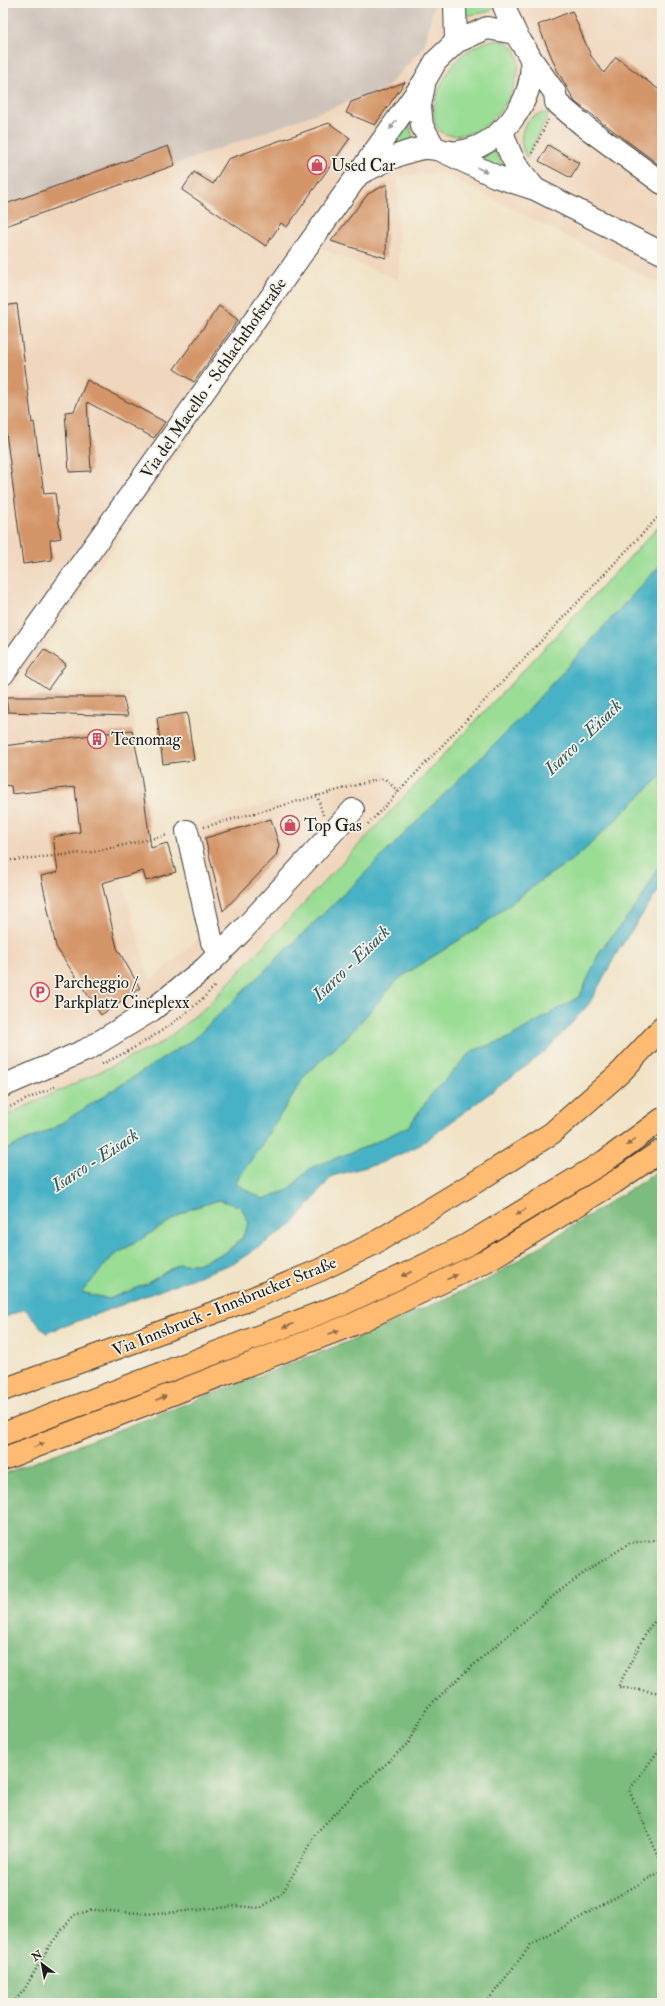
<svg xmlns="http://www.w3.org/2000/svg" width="665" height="2006" font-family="'IM FELL Double Pica',serif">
	<rect width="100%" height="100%" fill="#f7f3e8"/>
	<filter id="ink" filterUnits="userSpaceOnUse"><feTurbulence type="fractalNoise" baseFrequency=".025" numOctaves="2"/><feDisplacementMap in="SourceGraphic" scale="8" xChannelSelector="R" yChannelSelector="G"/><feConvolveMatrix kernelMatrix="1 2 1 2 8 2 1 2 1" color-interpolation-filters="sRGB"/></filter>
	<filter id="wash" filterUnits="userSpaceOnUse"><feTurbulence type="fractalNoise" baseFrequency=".012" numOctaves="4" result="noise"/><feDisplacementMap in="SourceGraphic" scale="16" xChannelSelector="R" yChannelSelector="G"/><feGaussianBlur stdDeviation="0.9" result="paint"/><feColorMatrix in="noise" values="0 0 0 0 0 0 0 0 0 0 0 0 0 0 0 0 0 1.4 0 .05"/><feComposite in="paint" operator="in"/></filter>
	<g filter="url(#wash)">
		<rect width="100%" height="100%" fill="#f1e3c6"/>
		<path fill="#f0d6bc" d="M435,3H662V285L443,173L398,176L399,280L320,248L49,641L11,690L129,693L153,837L113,845L150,981L203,935L182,828L381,771L400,780L410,789L207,1006L163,1042L3,1117V600L7,592L3,573V227L386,88L424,48Z"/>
		<path fill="#cec2b9" d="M3,3H435L424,47L386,88L3,227Z"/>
		<path fill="#9add94" stroke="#5b7c58" d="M462,3H493L494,8L491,11L465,16Z
			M492,40C545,40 508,121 473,132C412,152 434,82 460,57C469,48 481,44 492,40Z
			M407,111L412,135L417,145L392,152L383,146Z
			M549,113L527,158C515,139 523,112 549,113Z
			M495,150L500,161L509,174L479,159Z
			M662,523V563L526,712L353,885L195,1038L52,1129L3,1151V1117L163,1042L207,1006Z
			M662,775V861L640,901L600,951L580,996L507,1039L472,1051L431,1095L409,1126L368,1146L310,1168L289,1190L262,1199L235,1183L258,1150L306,1074L351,1033L398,979L481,926L540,881L579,855Z
			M219,1200L241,1207L249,1223L242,1238L226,1252L197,1264H179L146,1284L109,1299L81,1292L113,1256L190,1209Z"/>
		<path fill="#7bbc7e" stroke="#4c6c4d" d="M662,1169V2003H3V1474L355,1339L489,1279Z"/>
		<path fill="#47b1c5" stroke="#326670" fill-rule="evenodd" d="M662,563V775L579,855L540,881L481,926L398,979L351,1033L306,1074L258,1150L235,1183L263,1199L289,1190L310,1168L368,1146L409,1126L431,1095L472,1051L507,1039L580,996L600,951L640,901L662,861V885L618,951L589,1004L545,1052L420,1145L381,1163L332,1176L292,1225L236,1262L46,1333L25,1309L3,1318V1151L52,1129L195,1038L353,885L526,712ZM219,1200L241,1207L249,1223L242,1238L227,1252L197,1264H179L146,1284L109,1299L82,1292L113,1256L190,1209Z"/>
		<g id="blocks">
			<path fill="#d49567" d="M572,11L591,56L604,73L616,57L662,92V167L575,102L557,70L538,25Z
				M405,82L375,125L346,113L351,102Z
				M329,123L350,138L287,227L281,223L266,246L182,190L194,172L213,184L228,159Z
				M548,145L579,163L571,178L539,161Z
				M168,146L175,165L3,227V205Z
				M387,184L386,258L331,241L368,194Z
				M17,304L32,423L34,422L44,494L55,493L61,538L50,540L52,560L23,564L3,409V306Z
				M219,306L238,320L194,382L174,369Z
				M87,380L165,422L154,438L87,402L91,471L69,472L65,412L74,411Z
				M44,649L66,664L48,689L26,674Z
				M6,697H123L128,716L8,712Z
				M187,713L194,760L163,764L157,718Z
				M132,730L140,768L151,848L167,843L176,872L146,881L143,871L102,883L117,948L140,988L101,1015L56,947L41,876L58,872L53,837L80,832L75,787L12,794L11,786L3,785V746Z
				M271,819L279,845L276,856L223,911L205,838Z"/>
		</g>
	</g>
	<g filter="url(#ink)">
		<use href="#blocks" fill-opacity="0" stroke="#3c3a36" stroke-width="1"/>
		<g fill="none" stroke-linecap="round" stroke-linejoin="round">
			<g stroke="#3c3a36" stroke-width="24">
				<path id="minor" d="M455,3L456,42
					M531,59L555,93L556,102
					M424,85L420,106L422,126L434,147L495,176L535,189L662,253
					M556,102L583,125L662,183
					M502,130C510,159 517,167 535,189
					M363,172C381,163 399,153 419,149C434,145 445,154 458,152C499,148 536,101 531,60C529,52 520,42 516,34C511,24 507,13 503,3
					M3,674L424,82L436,61L456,42L487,28L515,33
					M187,831L212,942L221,951
					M3,1086L86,1050L152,1010L205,968L241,932L353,810"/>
			</g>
			<g stroke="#3c3a36" stroke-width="24">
				<path id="major" d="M3,1390L248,1300L320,1270L373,1244L482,1178L552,1133L621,1072L662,1028"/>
			</g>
			<g stroke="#3c3a36" stroke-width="24">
				<path id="highway" d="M3,1434L341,1305L467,1245L605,1161L662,1119
					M3,1459L354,1324L486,1261L615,1182L662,1150"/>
			</g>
			<path stroke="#3c3a36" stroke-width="2.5" stroke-dasharray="1 3" stroke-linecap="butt" d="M532,153L548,120
				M317,795L323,815
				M368,824L662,513
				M204,827L375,780L385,779L399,792
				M3,861L93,852L168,835
				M102,1064C143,1045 184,1019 215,986
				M3,1110L56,1086
				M662,1613L648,1629L618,1687L662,1693
				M662,1746L629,1790L662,1864
				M13,2003L24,1990L50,1945L74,1915L93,1910L156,1914L237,1906L260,1908L282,1894L316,1833L349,1799L409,1742L427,1708L462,1675L558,1592L588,1570L630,1543L662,1539
				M486,2003L530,1946L662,1871"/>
			<use href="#minor" stroke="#fff" stroke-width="22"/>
			<use href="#major" stroke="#febb71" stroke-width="22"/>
			<use href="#highway" stroke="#febb71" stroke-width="22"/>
		</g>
		<defs><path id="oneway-solid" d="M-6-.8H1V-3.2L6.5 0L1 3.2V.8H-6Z"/></defs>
		<g fill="#999">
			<use href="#oneway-solid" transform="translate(393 125) rotate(126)"/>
			<use href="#oneway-solid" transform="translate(482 170) rotate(27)"/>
		</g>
		<g fill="#8d6c46">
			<use href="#oneway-solid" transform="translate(631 1142) rotate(143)"/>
			<use href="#oneway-solid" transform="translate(521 1212) rotate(149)"/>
			<use href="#oneway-solid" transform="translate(407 1274) rotate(154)"/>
			<use href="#oneway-solid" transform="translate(452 1277) rotate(-25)"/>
			<use href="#oneway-solid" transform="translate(288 1326) rotate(159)"/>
			<use href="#oneway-solid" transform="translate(334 1332) rotate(-21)"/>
			<use href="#oneway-solid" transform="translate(161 1398) rotate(-21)"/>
			<use href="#oneway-solid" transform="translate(39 1445) rotate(-21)"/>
		</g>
	</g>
	<defs>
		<g id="shop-ring" transform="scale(1)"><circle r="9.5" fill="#f7f3e8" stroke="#d1495b" stroke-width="1.5"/><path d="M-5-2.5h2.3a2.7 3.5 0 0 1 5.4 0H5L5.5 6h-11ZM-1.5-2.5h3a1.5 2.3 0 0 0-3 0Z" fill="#d1495b"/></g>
		<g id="building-ring" transform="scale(1)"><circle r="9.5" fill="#f7f3e8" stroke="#d1495b" stroke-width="1.5"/><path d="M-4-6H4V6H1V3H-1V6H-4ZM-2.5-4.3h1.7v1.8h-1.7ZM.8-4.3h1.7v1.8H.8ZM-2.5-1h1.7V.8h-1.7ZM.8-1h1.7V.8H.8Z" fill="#d1495b"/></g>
		<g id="parking-ring" transform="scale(1)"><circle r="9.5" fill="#f7f3e8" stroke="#d1495b" stroke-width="1.5"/><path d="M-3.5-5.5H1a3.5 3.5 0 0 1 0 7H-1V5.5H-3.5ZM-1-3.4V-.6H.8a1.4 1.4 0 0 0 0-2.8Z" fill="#d1495b"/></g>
	</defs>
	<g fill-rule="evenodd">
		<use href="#shop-ring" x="317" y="165"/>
		<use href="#building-ring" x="97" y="739"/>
		<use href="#shop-ring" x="290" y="825"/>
		<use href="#parking-ring" x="40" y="992"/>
	</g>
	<g text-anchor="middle" stroke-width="3.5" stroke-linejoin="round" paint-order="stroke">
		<g font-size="17" fill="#1c1c1c" stroke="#f7f3e8" text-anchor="start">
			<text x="331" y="171">Used Car</text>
			<text x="111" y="745">Tecnomag</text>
			<text x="304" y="831">Top Gas</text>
			<text x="54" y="988">Parcheggio /<tspan x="54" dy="20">Parkplatz Cineplexx</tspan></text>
		</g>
		<g font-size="17" fill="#1c1c1c" stroke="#f7f3e8">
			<text transform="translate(213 378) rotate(-55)" y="6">Via del Macello - Schlachthofstraße</text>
			<text transform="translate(224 1306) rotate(-22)" y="6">Via Innsbruck - Innsbrucker Straße</text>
		</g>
		<g font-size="18" font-style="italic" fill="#2d5860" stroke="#f7f3e8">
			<text transform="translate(583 737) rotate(-44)" y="6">Isarco - Eisack</text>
			<text transform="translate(351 963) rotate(-44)" y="6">Isarco - Eisack</text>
			<text transform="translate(95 1160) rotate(-33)" y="6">Isarco - Eisack</text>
		</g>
	</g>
	<rect width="665" height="2006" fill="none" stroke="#f7f3e8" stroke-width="16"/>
	<g transform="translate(42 1964) rotate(328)" stroke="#f7f3e8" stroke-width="3" paint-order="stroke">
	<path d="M0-3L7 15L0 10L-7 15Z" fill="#1c1c1c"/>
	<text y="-6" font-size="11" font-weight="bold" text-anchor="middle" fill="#1c1c1c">N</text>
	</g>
</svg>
